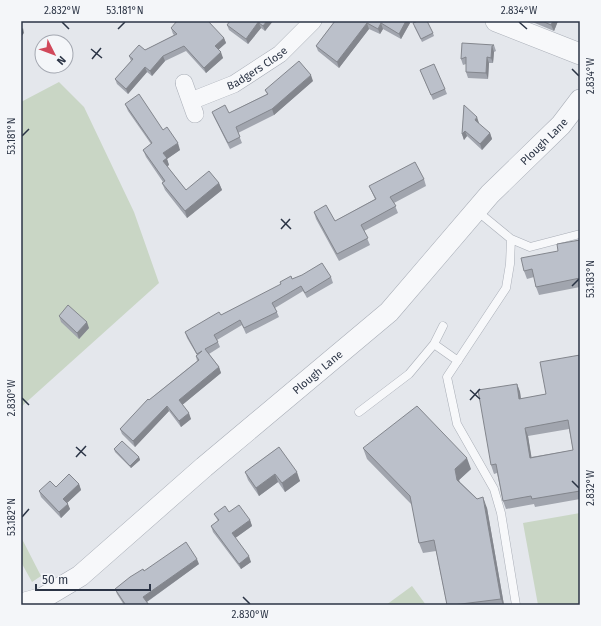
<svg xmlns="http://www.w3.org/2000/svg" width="601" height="626" font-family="'Fira Sans',sans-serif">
	<rect width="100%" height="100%" fill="#e4e7ec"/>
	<path fill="#c9d6c5" d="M59,82L84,107L134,212L159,283L21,407V102Z
		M580,513V605H538L523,523Z
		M21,537L41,576L32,582L21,562Z
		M412,586L426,605H386Z"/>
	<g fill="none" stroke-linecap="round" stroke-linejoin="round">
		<g stroke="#a9aeb7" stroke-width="9">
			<path id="service" d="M477,211L511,239L530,247L580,234
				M511,239L510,264L506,288L447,377L457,424L494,489L501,513L516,605
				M434,344L443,326
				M359,412L409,374L434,344L458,361"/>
		</g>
		<g stroke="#a9aeb7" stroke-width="18">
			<g id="minor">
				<path d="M184,83L195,114"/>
				<path id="s1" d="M191,101L234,84L280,54L313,21"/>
			</g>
		</g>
		<g stroke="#a9aeb7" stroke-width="22">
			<g id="tertiary">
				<path d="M496,21L580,54"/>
				<path id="s2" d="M21,604L43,598L80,576L204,467L389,312L490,194L561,125L580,100"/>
			</g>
		</g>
		<use href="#service" stroke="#f7f8fa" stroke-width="8"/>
		<use href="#minor" stroke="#f7f8fa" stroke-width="17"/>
		<use href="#tertiary" stroke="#f7f8fa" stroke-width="21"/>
	</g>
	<path fill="#a1a5ae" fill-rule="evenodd" d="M273,21L265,31L261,28L248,44L229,30L227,25Z
		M335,21L410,23L401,39L383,29L380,34L369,29L339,68L318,51L316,46Z
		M530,21H558L554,31Z
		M414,26L433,33L434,36L422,42Z
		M171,28L224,38L226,43L218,50L223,58L206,73L186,51L165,61L152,76L147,72L128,94L117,84L115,79L131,61L129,56L145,50L174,35L173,34Z
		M494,45L496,51L494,52L493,63H489L488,79L468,78L466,72V64L463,65L461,59Z
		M420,70L445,89L447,94L433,100Z
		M313,81L274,115L238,133L242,143L230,149L214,117L212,112L229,113L267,94L265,90Z
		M125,104L163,130L180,150L167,159L169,165L167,166L186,190L219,183L222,190L187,218L165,190L162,183L163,182L146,157L143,150L151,144L128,111Z
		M464,105L479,123V124L490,133L492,139L482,150L467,136L464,140L462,134Z
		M424,179L426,186L394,203L398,213L364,231L370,245L339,261L316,219L314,212L335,221L375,199L369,186Z
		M580,240V287L539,295L536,287L534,277L527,279L524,271Z
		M331,277L333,283L307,298L303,291L275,308L279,317L246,334L242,325L217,340L220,347L209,354L219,367L221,373L182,405L191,419L181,427L169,411L135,447L122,434L120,429L149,400L197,361L196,356L197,355L187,338L185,332L221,315L281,285L280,282L292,279Z
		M59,316L89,328L79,339L61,322Z
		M580,355V499L535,507L534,504L506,509L503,501L497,473L494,474L491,465L517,384L520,392L521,399L546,394ZM569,429L573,450L531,457L528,436Z
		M279,447L300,481L285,492L278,482L259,496L248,480L245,472Z
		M363,448L471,469L459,480L460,482L487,508L504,605H447L436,551L423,553L419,543L412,505L367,459Z
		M114,449L139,457L140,460L131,468L115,452Z
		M79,484L81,490L67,503L70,509L61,518L41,497L39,491L56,487Z
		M229,512L250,520L252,526L235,538L251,562L241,569L213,532L211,526L218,521L214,514Z
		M199,564L147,602L124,605L117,594L115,589L144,571Z"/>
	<path fill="#83868d" d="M259,21V23L261,28L248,44L246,39Z
		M267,21H273L265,31L263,26Z
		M406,21H409L410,23L401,39L399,34Z
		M553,21H558L554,31L551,25Z
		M367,23L369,29L339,68L337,62Z
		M381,23L383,29L380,34L378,29Z
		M23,28L24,33L21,37V30Z
		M224,38L226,43L217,51L215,46Z
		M492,46L494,52L493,63L491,58Z
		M221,52L223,58L206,73L204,68Z
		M163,56L165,61L152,76L150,71Z
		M487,57L489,63L488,79L486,73Z
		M145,67L147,72L128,94L126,89Z
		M311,75L313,81L274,115L272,109Z
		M477,117L479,123L477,126L475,120Z
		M465,131L467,136L464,140L462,134Z
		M490,133L492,139L482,150L480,144Z
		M178,143L180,150L167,159L169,165L165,168L163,161V153Z
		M219,183L222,190L187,218L185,211Z
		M87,322L89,328L79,339L77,333Z
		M219,367L221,373L181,406L179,400Z
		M517,384L520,392L522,408L519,399Z
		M167,406L169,411L135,447L133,441Z
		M189,413L191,419L181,427L179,421Z
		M525,428L528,436L533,466L530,458Z
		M139,457L140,460L131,468L130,466Z
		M467,458L471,469L459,480L461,491L457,480L455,469Z
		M297,472L300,481L285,492L282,483Z
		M275,474L278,482L259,496L256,488Z
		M79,484L81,490L66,504L63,499Z
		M483,497L487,508L504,605H503L501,599Z
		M68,504L70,509L61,518L59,512Z
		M250,520L252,526L234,539L232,533Z
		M249,556L251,562L241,569L239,564Z
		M197,559L199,564L145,603L143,597Z"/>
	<path fill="#bbc0ca" stroke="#83868d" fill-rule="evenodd" d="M177,21H208L224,38L215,46L221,52L204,68L184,46L163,56L150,71L145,67L126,89L115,79L133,59L129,56L139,45L145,50L177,34L171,28Z
		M230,21H259L246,39L227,25Z
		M260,21H267L263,26L259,23Z
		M335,21H406L399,34L381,23L378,29L367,23L337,62L316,46Z
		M418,21H427L433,33L421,39L413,23Z
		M542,21H553L551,25Z
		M462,43L494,45L492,46L491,58L487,57L486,73L466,72V57L461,59Z
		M299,61L311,75L272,109L236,127L240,137L228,143L212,112L225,105L229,113L268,94L265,90Z
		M434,64L445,89L431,95L420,70Z
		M139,94L163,130L167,127L178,143L163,153L167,158L163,161L186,190L209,171L219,183L185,211L162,183L165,181L143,150L152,143L125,104Z
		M464,105L477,117L475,120L490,133L480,144L465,131L462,134Z
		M415,162L424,179L390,197L396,206L361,225L368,238L337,254L314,212L326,205L335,221L376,199L369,186Z
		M580,240V278L536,287L532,269L524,271L521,258L558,251L557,244Z
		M322,263L331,277L305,293L301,286L272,303L277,312L244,328L240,320L214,335L218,342L205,349L219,367L179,400L189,413L179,421L167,406L133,441L120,429L148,399L149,400L199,360L196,356L202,351L197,354L185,332L219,312L221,315L281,284L280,282L291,276L292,279L302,275Z
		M68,305L87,322L77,333L59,316Z
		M580,355V491L532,499L531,496L503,501L496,464L491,465L478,390L517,384L519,399L546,394L540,362ZM568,420L573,450L530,458L525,428Z
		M417,406L467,458L455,469L457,480L477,499L483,497L501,599L453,605H447L434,540L419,543L410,496L363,448Z
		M122,441L139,457L130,466L114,449Z
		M279,447L297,472L282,483L275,474L256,488L245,472Z
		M69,474L79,484L63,499L68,504L59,512L39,491L50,481L56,487Z
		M239,505L250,520L232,533L249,556L239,564L211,526L219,520L214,514L225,506L229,512Z
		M186,542L197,559L143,597L149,605H123L125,604L115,589L130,577L143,569L144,571Z"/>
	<path fill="none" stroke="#2b3445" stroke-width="1.5" d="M62,22L69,29M519,22L527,29M118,29L125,22M91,49L102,58M92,59L101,48M572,69L579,76M22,136L29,129M281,219L291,229M281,229L290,219M572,286L579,279M470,390L480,399M22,398L29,405M470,400L480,389M76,447L86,456M76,457L86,446M572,481L579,488M22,517L29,509M243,597L250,604"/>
	<g text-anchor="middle" stroke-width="3" stroke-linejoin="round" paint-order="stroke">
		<g font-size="11" fill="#2b3445" stroke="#f4f6f9">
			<text dy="4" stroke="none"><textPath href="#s1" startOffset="74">Badgers Close</textPath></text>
			<text dy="4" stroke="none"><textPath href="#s2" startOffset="703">Plough Lane</textPath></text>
			<text dy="4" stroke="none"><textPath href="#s2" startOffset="379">Plough Lane</textPath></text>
		</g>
	</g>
	<rect width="601" height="626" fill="none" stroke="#f4f6f9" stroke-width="44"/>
	<g transform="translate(54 54) rotate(132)"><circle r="19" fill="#f4f6f9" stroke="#a4a8b1"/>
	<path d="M0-3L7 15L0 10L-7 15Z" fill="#d1495b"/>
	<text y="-6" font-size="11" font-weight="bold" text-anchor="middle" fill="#2b3445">N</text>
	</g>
	<path d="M36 584v6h114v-6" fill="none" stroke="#2b3445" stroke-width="2"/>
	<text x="42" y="584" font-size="12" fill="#2b3445" stroke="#f4f6f9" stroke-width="3" paint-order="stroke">50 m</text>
	<rect x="22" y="22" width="557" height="582" fill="none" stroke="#2b3445" stroke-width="1.5"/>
	<g font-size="10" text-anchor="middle" fill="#2b3445">
		<text x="62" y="14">2.832°W</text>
		<text x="125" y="14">53.181°N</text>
		<text x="519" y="14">2.834°W</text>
		<text transform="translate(590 76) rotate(-90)" y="4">2.834°W</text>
		<text transform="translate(11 136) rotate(-90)" y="4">53.181°N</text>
		<text transform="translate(590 279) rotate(-90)" y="4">53.183°N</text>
		<text transform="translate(11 398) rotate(-90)" y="4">2.830°W</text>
		<text transform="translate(590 488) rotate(-90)" y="4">2.832°W</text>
		<text transform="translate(11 517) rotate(-90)" y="4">53.182°N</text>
		<text x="250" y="618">2.830°W</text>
	</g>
</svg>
